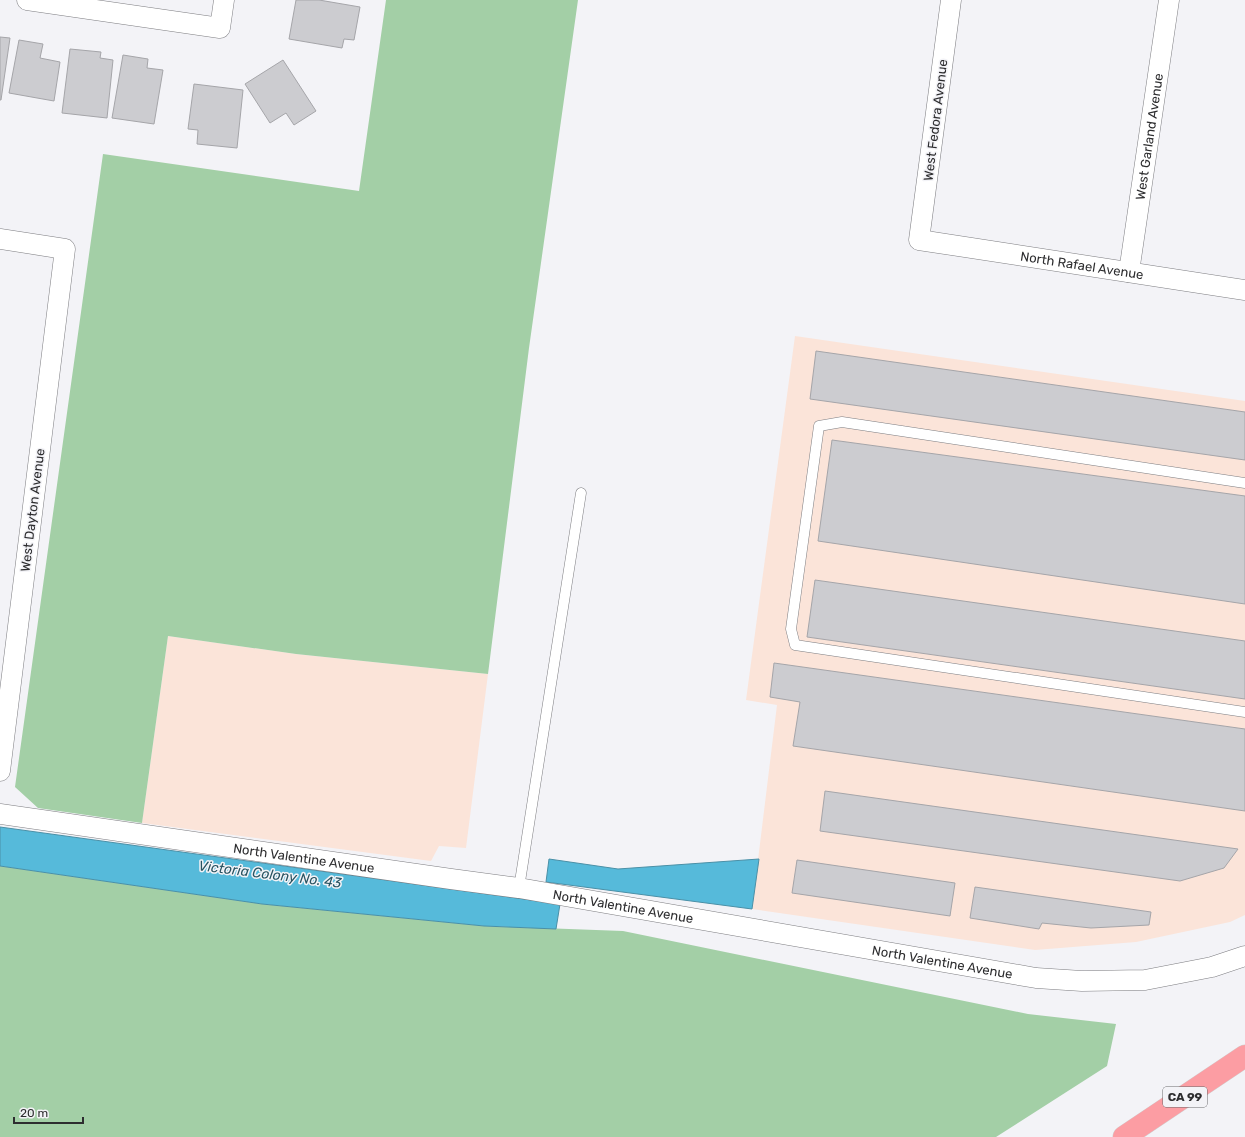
<svg xmlns="http://www.w3.org/2000/svg" width="1245" height="1137" font-family="Rubik,sans-serif">
	<rect width="100%" height="100%" fill="#f3f3f7"/>
	<path fill="#fbe4d9" d="M795,336L1245,401V915L1230,922L1136,942L1035,950L752,909L777,705L746,700Z
		M168,636L296,654L488,674L466,848L439,846L431,861L142,823Z"/>
	<path fill="#a3cfa6" d="M386,0H578L529,348L488,674L296,654L168,636L142,823L38,808L15,787L103,154L359,191Z
		M0,866L262,904L484,926L623,931L1028,1014L1116,1024L1107,1066L996,1137H0Z"/>
	<path fill="#56bada" stroke="#4a90a7" d="M0,827L560,904L556,929L484,926L262,904L0,866Z
		M549,859L618,869L759,859L752,909L546,882Z"/>
	<path fill="#ccccd0" stroke="#a5a5a9" d="M296,0H319L360,7L354,40L344,39L342,48L289,39Z
		M0,37L10,38L1,100H0Z
		M19,40L43,44L40,58L60,62L54,101L9,93Z
		M70,49L101,52L100,58L113,60L107,118L62,113Z
		M123,55L148,59L147,68L163,70L154,124L112,118Z
		M283,60L316,111L294,125L286,113L270,123L245,84Z
		M194,84L243,90L237,148L197,144L198,130L188,129Z
		M816,351L1245,412V460L810,399Z
		M832,440L1245,496V604L818,541Z
		M815,580L1245,641V699L807,637Z
		M774,663L1245,729V811L793,746L800,702L770,697Z
		M825,791L1238,849L1224,868L1180,881L820,831Z
		M797,860L955,883L950,916L792,893Z
		M975,887L1151,912L1149,925L1091,928L1042,923L1039,929L970,918Z"/>
	<g fill="none" stroke-linecap="round" stroke-linejoin="round">
		<g stroke="#7d7d81" stroke-width="11">
			<path id="service" d="M1245,483L842,422L819,426L791,629L795,645L1245,712
				M519,888L581,493"/>
		</g>
		<g stroke="#7d7d81" stroke-width="21">
			<g id="minor">
				<path d="M27,0L220,28L224,0"/>
				<path id="s1" d="M951,0L919,240L1245,290"/>
				<path d="M0,239L65,249L0,771"/>
				<path id="s2" d="M1129,272L1169,0"/>
				<path id="s3" d="M0,814L451,879L519,888L1036,978L1082,981L1145,980L1212,967L1245,956"/>
			</g>
		</g>
		<g stroke="#d1d1d1" stroke-width="23">
			<path id="motorway" d="M1124,1137L1245,1056"/>
		</g>
		<use href="#service" stroke="#fff" stroke-width="10"/>
		<use href="#minor" stroke="#fff" stroke-width="20"/>
		<use href="#motorway" stroke="#fc9da3" stroke-width="22"/>
	</g>
	<g text-anchor="middle" stroke-width="3" stroke-linejoin="round" paint-order="stroke">
		<rect fill="#f3f3f7" stroke="#68686b" stroke-width="1" x="1163" y="1087" width="44" height="20" rx="3"/>
		<g font-size="12" font-weight="bold" fill="#2d2d2f">
			<text x="1185" y="1101">CA 99</text>
		</g>
		<g font-size="13" fill="#2d2d2f" stroke="#f3f3f7">
			<text transform="translate(935 120) rotate(-83)" y="5">West Fedora Avenue</text>
			<text dy="5" stroke="none"><textPath href="#s2" startOffset="137">West Garland Avenue</textPath></text>
			<text dy="5" stroke="none"><textPath href="#s1" startOffset="407">North Rafael Avenue</textPath></text>
			<text transform="translate(32 510) rotate(-83)" y="5">West Dayton Avenue</text>
			<text dy="5" stroke="none"><textPath href="#s3" startOffset="307">North Valentine Avenue</textPath></text>
			<text dy="5" stroke="none"><textPath href="#s3" startOffset="630">North Valentine Avenue</textPath></text>
			<text dy="5" stroke="none"><textPath href="#s3" startOffset="954">North Valentine Avenue</textPath></text>
		</g>
		<g font-size="14" font-style="italic" fill="#285361" stroke="#f3f3f7">
			<text transform="translate(270 874) rotate(7)" y="5">Victoria Colony No. 43</text>
		</g>
	</g>
	<path d="M14 1117v6h69v-6" fill="none" stroke="#2d2d2f" stroke-width="2"/>
	<text x="20" y="1117" font-size="12" fill="#2d2d2f" stroke="#f3f3f7" stroke-width="3" paint-order="stroke">20 m</text>
</svg>
